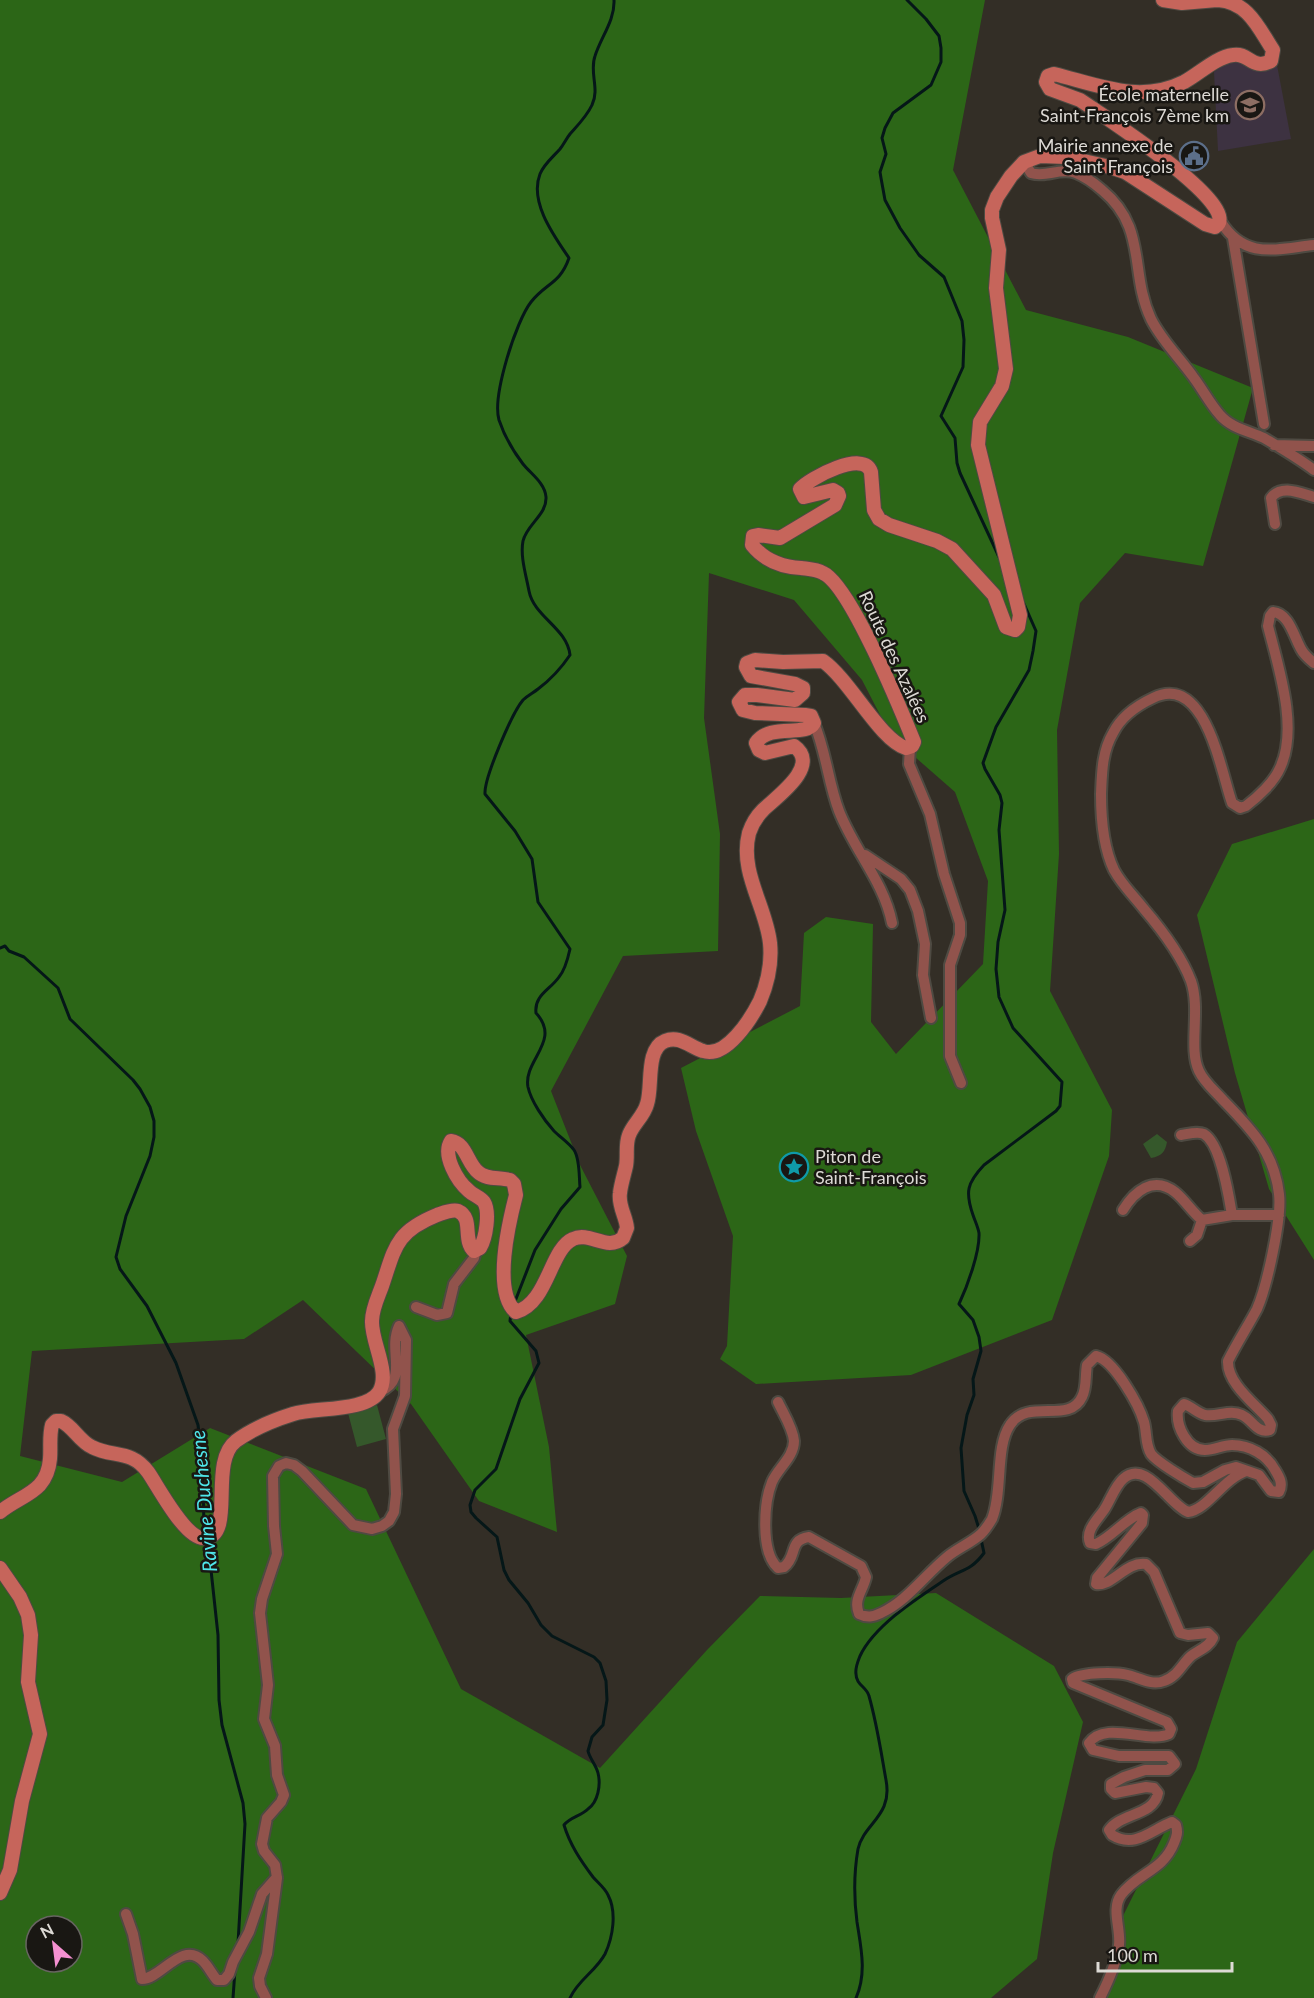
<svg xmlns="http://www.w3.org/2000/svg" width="1314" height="1998" font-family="Lato,sans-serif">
	<rect width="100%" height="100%" fill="#332e26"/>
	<path fill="#3d3241" d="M1237,58L1253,70L1261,71L1277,65L1291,139L1218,151L1214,72L1230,60Z"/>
	<path fill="#35582b" d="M1157,1134L1167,1142C1165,1152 1162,1156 1151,1158L1143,1144Z
		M377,1405L386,1439L357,1447L348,1413Z"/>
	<path fill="#2c6617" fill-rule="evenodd" d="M0,0H985L953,170L1026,310L1128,337L1253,388L1203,566L1125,553L1080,603L1057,730L1059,854L1050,991L1112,1110L1109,1156L1052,1320L911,1375L756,1384L720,1359L727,1346L733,1236L696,1131L681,1068L800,1006L804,933L826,917L873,924L871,1022L896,1054L983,964L988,881L955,792L891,736L862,680L794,600L709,573L704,718L720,834L718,951L623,956L551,1091L580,1165L627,1256L615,1304L526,1335L549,1447L557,1532L479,1501L411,1404L303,1300L244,1339L32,1351L20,1456L122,1482L210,1428L366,1489L461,1689L600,1768L707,1650L760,1596L841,1598L936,1593L1054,1666L1083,1722L1053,1853L1037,1959L991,1998H0ZM36,1926H72V1962H36Z
		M1314,819V1260L1269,1189L1235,1073L1197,915L1232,844Z
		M1314,1549V1998H1098L1103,1984L1118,1926L1196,1769L1237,1642Z"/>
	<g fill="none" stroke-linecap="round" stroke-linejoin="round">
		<path stroke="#051718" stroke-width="3" d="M907,0L926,19L939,36L941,48V62L931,85L893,113L885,128L882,138L886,154L880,172L881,178L885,200L900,228L919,255L944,277L962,321L964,340L963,367L941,416L955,438L957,463L960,473L999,557
			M0,948L5,946L9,951L24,957L58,988L70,1019L133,1080L140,1089L150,1107L154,1121V1137L150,1156L126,1216L116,1257L120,1269L147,1306L176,1363L198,1425L203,1468L204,1533
			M514,1304L535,1250L561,1209L580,1187C579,1177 580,1159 574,1150C569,1143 560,1137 554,1131C544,1120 531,1101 528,1087C523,1060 562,1041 536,1013C534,995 550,990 559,977C565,970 568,958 570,949L538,902L532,859L515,831L485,794C484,778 512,713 523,700C528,695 533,693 538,689C550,680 562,667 570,655C567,628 534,617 529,591C526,575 520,556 523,541C527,524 547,515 546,497C545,483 531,474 523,464C513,451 504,435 499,420C492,396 516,321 531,302C546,283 560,284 569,258C554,236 529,202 540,174C544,164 553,157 560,149C564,144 566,139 570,134C578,125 587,116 592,105C600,89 589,72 595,56C601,37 615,20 614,0
			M511,1313L510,1321L536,1351L539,1363L520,1399L496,1469L475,1490L470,1505L471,1512L476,1518L497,1537L504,1570L509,1580L528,1603L541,1625L552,1636L594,1657L600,1663L606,1681L607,1700L603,1725L592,1737L588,1751C590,1759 596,1765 598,1773C601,1785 598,1802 588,1809C581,1816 570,1817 564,1825C570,1845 581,1861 593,1877C598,1883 605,1888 608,1895C617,1912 613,1937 605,1954C596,1971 578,1980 570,1998
			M980,1532L975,1516L964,1491L961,1448L967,1415L974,1395L973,1379L981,1351L979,1337L973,1320L959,1304C967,1287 980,1252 979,1233C978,1227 975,1221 973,1215C965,1192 967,1183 984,1165L1056,1111L1060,1106L1062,1082L1013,1028L999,997L996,969L998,942L1005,910L999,830L1002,803L1000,795L985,769L983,763L996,727L1029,670L1033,651L1036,631L1021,597
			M206,1543L211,1570L218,1635L219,1700L222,1725L243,1803L245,1824L238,1943
			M233,1998L235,1970
			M856,1998C867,1973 861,1948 857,1922C854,1899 854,1872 858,1849C864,1823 893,1816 886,1780C881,1752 877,1724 869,1696C867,1687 856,1685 856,1674C855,1668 858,1661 860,1656C874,1626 916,1599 943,1581C961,1569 970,1572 984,1553L981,1539"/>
		<g stroke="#4e4a42" stroke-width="14">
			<path id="minor" d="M1024,162L1031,173C1046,178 1060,167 1076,173C1086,177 1094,183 1102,190C1148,228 1129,272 1151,319C1162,341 1180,358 1194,378C1203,390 1210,404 1220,415C1231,428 1249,431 1264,438C1281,448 1298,458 1314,470
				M1221,222C1245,260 1276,249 1314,245
				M1233,238L1264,424
				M1274,445L1314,446
				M1275,524L1271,498C1281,484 1300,493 1314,497
				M814,723C826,751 828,782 839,811C854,850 884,882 892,923
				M910,747L909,764L930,814L944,874L960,923V935L950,965V1056L961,1083
				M865,855L901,879L910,890L918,911L925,944L923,975L931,1018
				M1181,1135C1188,1134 1198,1131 1204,1134C1221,1144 1229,1197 1232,1215
				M1123,1210C1134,1192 1153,1175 1175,1192C1185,1200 1192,1212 1202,1220L1197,1235L1190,1241
				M1202,1220L1232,1215H1279
				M416,1307L437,1315L447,1313L454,1284L474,1258L476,1251
				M379,1392C410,1379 387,1352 399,1326
				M778,1402C783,1413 793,1428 794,1441C794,1457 778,1468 772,1482C764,1502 760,1552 778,1568L784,1567C798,1556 788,1540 809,1537L861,1566L866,1577C863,1591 853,1599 859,1614C867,1618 873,1617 881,1613C907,1601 925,1575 947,1557C958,1548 971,1543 981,1534C986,1529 989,1524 992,1519C1003,1492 995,1447 1010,1425C1028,1397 1069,1425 1082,1397C1087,1388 1085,1375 1087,1365L1096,1356C1114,1360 1139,1405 1144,1422C1147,1433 1145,1444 1151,1454C1157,1462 1184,1478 1193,1483L1203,1482L1225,1470L1236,1467L1259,1475L1271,1491L1279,1492C1283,1484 1280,1478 1275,1470C1267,1455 1250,1445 1232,1445C1223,1445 1214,1450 1205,1450C1187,1450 1176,1426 1178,1411L1184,1404C1191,1406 1197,1413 1205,1415C1218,1417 1230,1409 1242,1415C1253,1420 1257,1434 1270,1430L1271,1425L1268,1419C1254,1403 1227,1383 1228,1361C1237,1343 1248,1326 1257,1309C1267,1286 1282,1218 1279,1194C1274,1151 1250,1128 1222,1099C1214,1090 1204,1082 1199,1071C1188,1048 1201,1010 1191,981C1181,955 1162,930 1144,909C1134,896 1122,885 1114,870C1103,847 1101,819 1101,794C1102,772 1102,752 1113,733C1121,717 1138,705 1153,698C1206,672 1221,773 1232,803L1240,808L1246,806C1258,797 1274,782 1280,768C1299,728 1278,666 1268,626L1270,616L1273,612C1289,613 1294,637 1301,649C1304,655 1309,659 1314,663
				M126,1914L133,1934L142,1979C161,1979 182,1940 203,1961C208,1966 212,1974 217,1980H224L229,1974L233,1962L249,1932L262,1894L277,1877
				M266,1998L260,1986L259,1978L267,1954L277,1878L275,1865L264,1851L262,1844L267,1818L281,1802L284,1795L277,1775L275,1746L264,1719L268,1685L260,1613L262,1599L277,1554L274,1526L273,1476L279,1466L286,1463L294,1465L302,1471L353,1525L372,1529L382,1526L389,1521L394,1512L396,1494L393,1429L405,1396L406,1340L399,1326
				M1100,1998C1108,1982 1117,1962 1119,1945C1121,1929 1111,1909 1121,1895C1137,1873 1163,1871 1174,1843C1177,1836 1178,1832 1176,1825L1172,1822C1151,1830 1135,1849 1112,1835L1109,1830C1120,1813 1154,1816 1158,1793L1154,1788L1146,1787L1115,1793L1111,1789V1784L1124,1777L1145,1770H1168L1175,1764L1169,1756H1119L1093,1750L1089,1743C1105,1720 1148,1744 1169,1734L1171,1729L1167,1722L1073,1683L1072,1679C1082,1672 1116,1672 1128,1675C1140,1678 1152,1686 1164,1681C1177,1677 1182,1664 1191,1656C1199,1650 1209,1647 1213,1638L1208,1633L1188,1635L1180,1633L1154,1572L1146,1564C1126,1561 1112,1587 1096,1584L1097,1578L1142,1523L1143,1515L1141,1513C1125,1519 1112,1537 1096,1544L1090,1543C1085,1531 1097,1520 1104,1510C1110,1501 1115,1486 1123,1479C1146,1458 1169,1505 1188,1512C1207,1510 1223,1479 1246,1471"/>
		</g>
		<g stroke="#4e4a42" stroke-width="16">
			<path id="secondary" d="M1163,0L1182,3L1217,0
				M0,1512C22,1494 47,1493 50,1459C51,1448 49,1436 52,1425L56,1421H61C73,1426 79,1441 92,1447C113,1458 131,1449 148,1472C158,1486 186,1541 205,1538C236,1535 208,1462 236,1441C252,1429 274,1420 293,1414C315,1407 366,1412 379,1392C391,1373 371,1342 372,1321C372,1309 378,1297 382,1286C395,1248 395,1232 437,1215C443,1213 452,1209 458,1211C474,1218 462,1240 474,1251L480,1248C486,1238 490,1212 484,1202C480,1197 473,1195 469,1191C457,1181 442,1155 451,1141C466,1143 467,1163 478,1172C486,1180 499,1177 510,1180L514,1184L516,1195C509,1222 492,1292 516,1312C548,1303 550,1249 573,1239C590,1231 607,1252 623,1238L627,1228C626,1216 618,1206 620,1193C621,1184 624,1175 626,1166C628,1156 625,1145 629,1135C633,1124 644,1116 647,1104C653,1087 645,1049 665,1041C680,1035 690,1047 703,1051C726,1059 751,1019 760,1001C768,982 772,963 770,943C766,906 739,872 749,833C752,824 757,816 763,810C775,798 822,766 794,746L765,753L759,750L756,743C770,722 806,738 814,723L811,716L805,715L755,713L743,710L739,702L745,695H757L795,700L803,693V688L795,684L751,676L746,667L747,663L755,660L783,662L823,661C850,680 880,740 906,748L912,746L914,742C901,710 850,585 823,573C816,569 808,569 801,568C782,567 764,560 752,545L753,536L758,535L780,538L835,505L839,496L838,493L833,490L804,497L800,489C810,478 864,449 871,472L874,510L879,519L889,525L937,541L952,549L994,595L1006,627L1015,630L1018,627L1020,615L978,445L980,422L1002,386L1006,369L996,288L999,250L992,218V210L997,197L1011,176L1024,162L1040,156L1066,157L1110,167L1125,172L1205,224L1215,227C1246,208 1109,120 1092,108L1080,100L1050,89L1046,82L1048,76L1054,74C1098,85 1140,104 1184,82C1199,74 1216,57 1233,55C1249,52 1252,71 1271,61L1273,50C1258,27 1248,2 1218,0
				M0,1568L20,1597L28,1615L31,1635L28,1682L40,1734L22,1801L10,1870L0,1893"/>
		</g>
		<use href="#minor" stroke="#91534c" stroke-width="10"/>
		<use href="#secondary" stroke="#c6655b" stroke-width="14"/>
	</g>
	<defs>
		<g id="school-ring" transform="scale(1.5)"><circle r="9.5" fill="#191713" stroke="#8d6e63" stroke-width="1.5"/><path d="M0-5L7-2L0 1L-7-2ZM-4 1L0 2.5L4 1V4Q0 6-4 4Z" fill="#8d6e63"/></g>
		<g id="civic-ring" transform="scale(1.5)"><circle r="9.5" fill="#191713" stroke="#5c6f8a" stroke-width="1.5"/><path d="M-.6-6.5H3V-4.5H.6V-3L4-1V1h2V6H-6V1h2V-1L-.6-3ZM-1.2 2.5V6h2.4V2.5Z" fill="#5c6f8a"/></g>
		<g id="sight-ring" transform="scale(1.5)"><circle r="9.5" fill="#191713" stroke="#0f9aa8" stroke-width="1.5"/><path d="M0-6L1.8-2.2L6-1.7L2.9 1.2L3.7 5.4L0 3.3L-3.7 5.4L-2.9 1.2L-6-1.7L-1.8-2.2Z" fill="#0f9aa8"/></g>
	</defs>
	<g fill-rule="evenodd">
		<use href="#school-ring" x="1250" y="105"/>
		<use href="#civic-ring" x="1194" y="156"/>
		<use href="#sight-ring" x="794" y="1167"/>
	</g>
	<g text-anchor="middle" stroke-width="5" stroke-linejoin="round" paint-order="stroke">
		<g font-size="18" fill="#dddad5" stroke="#191713" text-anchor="end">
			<text x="1229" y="101">École maternelle<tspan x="1229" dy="21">Saint-François 7ème km</tspan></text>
			<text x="1173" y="152">Mairie annexe de<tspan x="1173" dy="21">Saint François</tspan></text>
			<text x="815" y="1163" text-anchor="start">Piton de<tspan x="815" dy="21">Saint-François</tspan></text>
		</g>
		<g font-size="18" fill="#dddad5" stroke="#191713">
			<text transform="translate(894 657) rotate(65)" y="6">Route des Azalées</text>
		</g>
		<g font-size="20" font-style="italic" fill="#4fe6ea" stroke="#191713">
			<text transform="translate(204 1501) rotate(-95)" y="7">Ravine Duchesne</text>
		</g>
	</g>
	<g transform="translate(54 1944) rotate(332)"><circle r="28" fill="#191713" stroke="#676561" stroke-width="1.5"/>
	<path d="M0-4.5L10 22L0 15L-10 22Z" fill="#f590d1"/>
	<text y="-9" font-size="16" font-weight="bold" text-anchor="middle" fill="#dddad5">N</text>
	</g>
	<path d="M1098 1962v9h134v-9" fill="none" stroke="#dddad5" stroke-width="3"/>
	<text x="1107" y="1962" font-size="18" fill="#dddad5" stroke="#191713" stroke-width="4.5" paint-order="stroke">100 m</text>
</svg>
